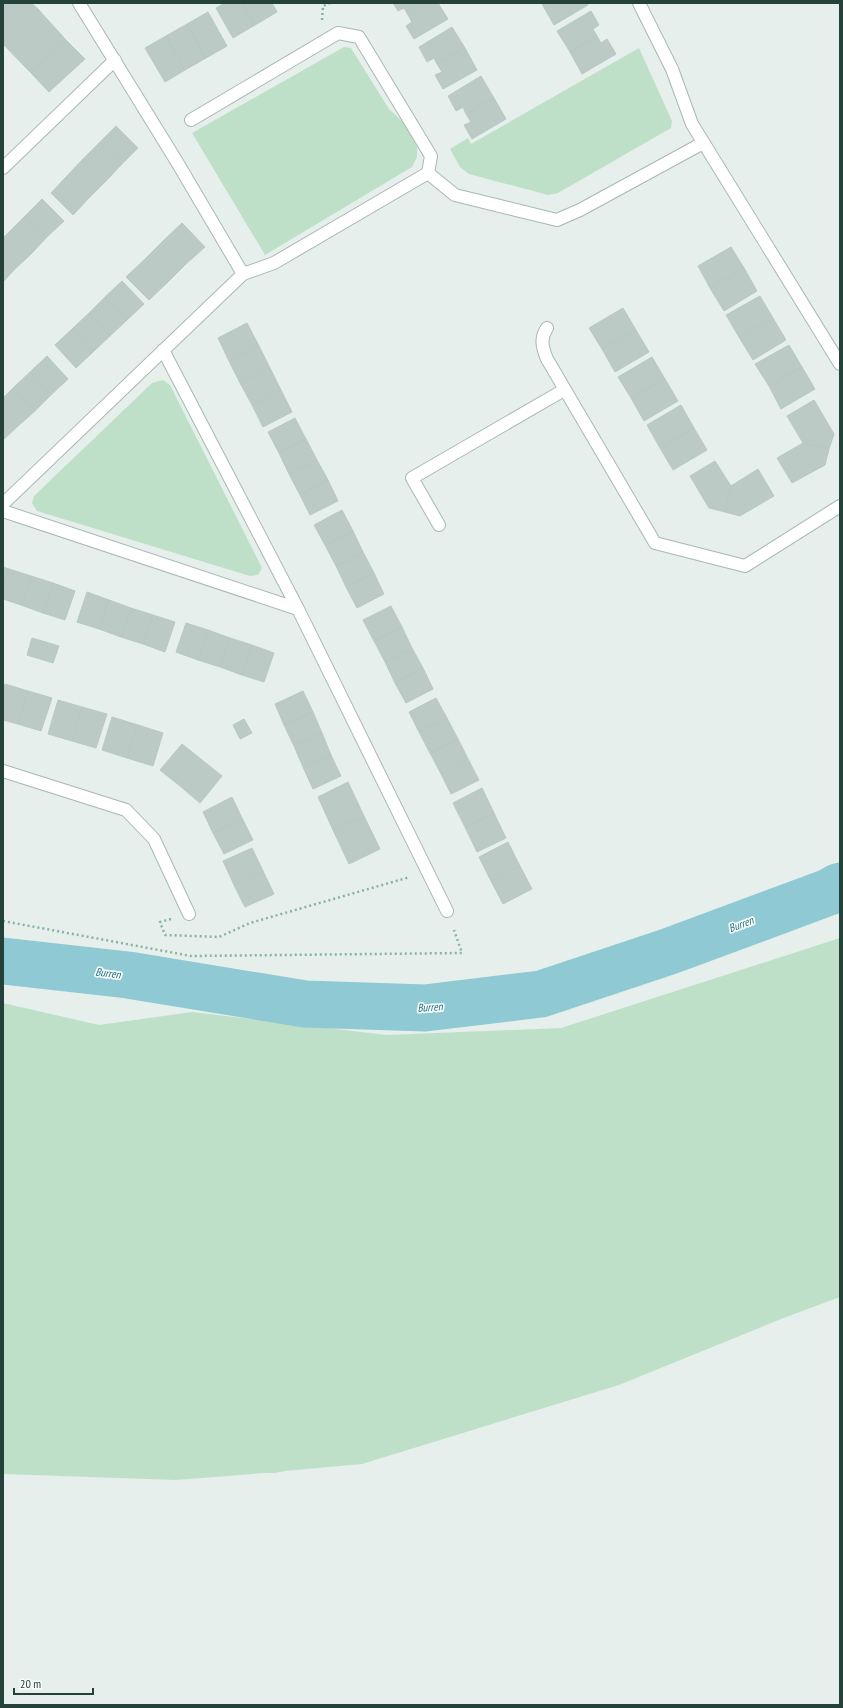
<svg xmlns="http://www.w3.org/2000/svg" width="843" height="1708" font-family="'PT Sans Narrow',sans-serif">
	<rect width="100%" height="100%" fill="#e6efeb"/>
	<path fill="#bfe0c8" d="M344,47L351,48L389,109L406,125L417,147V157L412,167L265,255L192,133Z
		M639,48L672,121L671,128L558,193L548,195L469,174L460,167L450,149L468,138L471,144Z
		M163,380L170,385L262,568L258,575L250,576L37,511L32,503L34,496L152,383Z
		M840,938V1297L781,1319L619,1385L362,1464L285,1471L275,1473H264L176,1480L3,1474V1003L99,1025L192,1012L387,1035L561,1028Z"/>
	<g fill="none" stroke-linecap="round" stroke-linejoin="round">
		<path stroke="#8ec9d4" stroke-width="47" d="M3,961L128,975L305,1004L425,1008L541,994L670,951L829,892L840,886"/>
	</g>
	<path fill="#bbcac4" stroke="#b8c9c2" d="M3,3H31L37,8L3,40Z
		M225,3H242L255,25L233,38L216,8Z
		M242,3H272L277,12L255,25Z
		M393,3H428L408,15L404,8L398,11Z
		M428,3H438L448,19L414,39L406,26L412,22L408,15Z
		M544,3H587L588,5L554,25L542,4Z
		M37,8L66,40L31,73L3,44V40Z
		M591,11L599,25L593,29L597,36L570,52L557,31Z
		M208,12L227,46L206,58L187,24Z
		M187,24L206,58L185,70L166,36Z
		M452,27L465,48L437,64L434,58L427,62L419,47Z
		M166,36L185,70L165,82L145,48Z
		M597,36L601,43L607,39L616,54L582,74L570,52Z
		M66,40L85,59L49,92L31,73Z
		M465,48L477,70L443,89L435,75L442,72L437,64Z
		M481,76L494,98L466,114L463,107L456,111L448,96Z
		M494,98L506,119L472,139L464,125L471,122L466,114Z
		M116,126L138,148L122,164L99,143Z
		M99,143L122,164L106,181L83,159Z
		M83,159L106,181L89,198L67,176Z
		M67,176L89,198L73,215L51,193Z
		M42,199L64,221L47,237L25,216Z
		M25,216L47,237L31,254L9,232Z
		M182,223L205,247L186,264L163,241Z
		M9,232L31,254L14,270L3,259V238Z
		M163,241L186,264L168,282L145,259Z
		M731,247L744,268L710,288L698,266Z
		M3,259L14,270L3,282Z
		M145,259L168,282L149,300L126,277Z
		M744,268L757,291L724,311L710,288Z
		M122,281L144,304L127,320L105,297Z
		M760,296L773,318L739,337L726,315Z
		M105,297L127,320L110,336L89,313Z
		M623,308L636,330L602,349L589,328Z
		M89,313L110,336L93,352L72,329Z
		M773,318L786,340L753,360L739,337Z
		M247,323L259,346L229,361L218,338Z
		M72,329L93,352L76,368L55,345Z
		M636,330L649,352L615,372L602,349Z
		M789,345L802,367L769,386L755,364Z
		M259,346L270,368L240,383L229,361Z
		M47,356L68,379L51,395L30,372Z
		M652,357L665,379L631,398L618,377Z
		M802,367L815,389L781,409L769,386Z
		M270,368L281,390L252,405L240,383Z
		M30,372L51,395L35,411L13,388Z
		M665,379L678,401L644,421L631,398Z
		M13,388L35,411L18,426L3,411V398Z
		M281,390L292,412L263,427L252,405Z
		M814,400L834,434L829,449L803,443L787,416Z
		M681,405L694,428L660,448L647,425Z
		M3,411L18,426L3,440Z
		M295,418L306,439L279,453L268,432Z
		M694,428L707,450L673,470L660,448Z
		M306,439L317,460L289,474L279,453Z
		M803,443L829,449L825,465L792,483L777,458Z
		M317,460L328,480L300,495L289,474Z
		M715,461L731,486L725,512L709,508L690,476Z
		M758,469L774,496L740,516L725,512L731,486Z
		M328,480L338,501L310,515L300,495Z
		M342,510L353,531L325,545L314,525Z
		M353,531L363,552L336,566L325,545Z
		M363,552L374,573L346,587L336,566Z
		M3,567L9,569L3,585Z
		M9,569L31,576L21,605L3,599V585Z
		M374,573L384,594L357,608L346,587Z
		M31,576L53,583L43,613L21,605Z
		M53,583L75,591L65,620L43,613Z
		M87,592L109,600L99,629L77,622Z
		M109,600L131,608L121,637L99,629Z
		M391,606L402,627L374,641L363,620Z
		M131,608L153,615L143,644L121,637Z
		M153,615L175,622L165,652L143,644Z
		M186,623L208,630L198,660L176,652Z
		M402,627L412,648L385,662L374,641Z
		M208,630L230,638L220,667L198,660Z
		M32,638L59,646L53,663L27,655Z
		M230,638L252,645L242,675L220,667Z
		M252,645L274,653L264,682L242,675Z
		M412,648L423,668L395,683L385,662Z
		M423,668L433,689L406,703L395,683Z
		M5,684L28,691L18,724L3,720V691Z
		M28,691L52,698L41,731L18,724Z
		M303,691L313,712L284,725L275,704Z
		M436,698L447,718L419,732L409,712Z
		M58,700L82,707L72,741L48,734Z
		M82,707L107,714L96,748L72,741Z
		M313,712L322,733L294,746L284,725Z
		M112,717L138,725L127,758L102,750Z
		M447,718L458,739L430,753L419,732Z
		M244,719L252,733L240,739L233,725Z
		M138,725L163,733L153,766L127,758Z
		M322,733L331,755L303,767L294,746Z
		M458,739L468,759L441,774L430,753Z
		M182,744L202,760L180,786L160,770Z
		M331,755L341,776L313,789L303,767Z
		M468,759L479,780L451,794L441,774Z
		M202,760L222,776L200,803L180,786Z
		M348,782L364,816L333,830L318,797Z
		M482,788L494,813L465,827L453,803Z
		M232,797L242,818L213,833L203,812Z
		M494,813L506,838L477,852L465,827Z
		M364,816L380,849L349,864L333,830Z
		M242,818L253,840L224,854L213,833Z
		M508,842L520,866L491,881L479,857Z
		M252,848L263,871L234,885L223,861Z
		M520,866L532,889L503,904L491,881Z
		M263,871L274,894L245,907L234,885Z"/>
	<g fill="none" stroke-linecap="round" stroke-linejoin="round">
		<g stroke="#a8b8b2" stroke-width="14">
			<path id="street" d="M79,3L177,162L243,274
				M639,3L672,69L692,124L840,364
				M3,168L115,60
				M428,173L455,195L557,220L580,210L703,143
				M547,328C540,338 542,347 547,359L655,543L745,566L840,506
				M163,350L298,609L447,911
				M3,504L243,274L274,263L428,173L431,156L359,37L338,33L191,120
				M3,511L298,609
				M439,525L412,478L564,390
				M3,771L126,810L154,839L189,914"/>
		</g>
		<path stroke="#86b3a5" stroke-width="2.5" stroke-dasharray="2 3" stroke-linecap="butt" d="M322,20L323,6L330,3
			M171,919L160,922L165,935L219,937L250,923L410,877
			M3,921L191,956L462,953L454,930"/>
		<use href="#street" stroke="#fff" stroke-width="12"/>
	</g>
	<g text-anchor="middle" stroke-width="3.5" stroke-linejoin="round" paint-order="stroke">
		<g font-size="11" font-style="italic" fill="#1c6f80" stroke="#f7fbf9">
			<text transform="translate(741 924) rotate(-21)" y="4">Burren</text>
			<text transform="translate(108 973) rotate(7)" y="4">Burren</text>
			<text transform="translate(430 1007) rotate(-4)" y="4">Burren</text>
		</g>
	</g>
	<rect width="843" height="1708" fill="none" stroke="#24423a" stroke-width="8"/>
	<path d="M14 1688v6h79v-6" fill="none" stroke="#24423a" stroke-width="2"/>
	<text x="20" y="1688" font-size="12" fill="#24423a" stroke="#f7fbf9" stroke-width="3" paint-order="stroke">20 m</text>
</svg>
